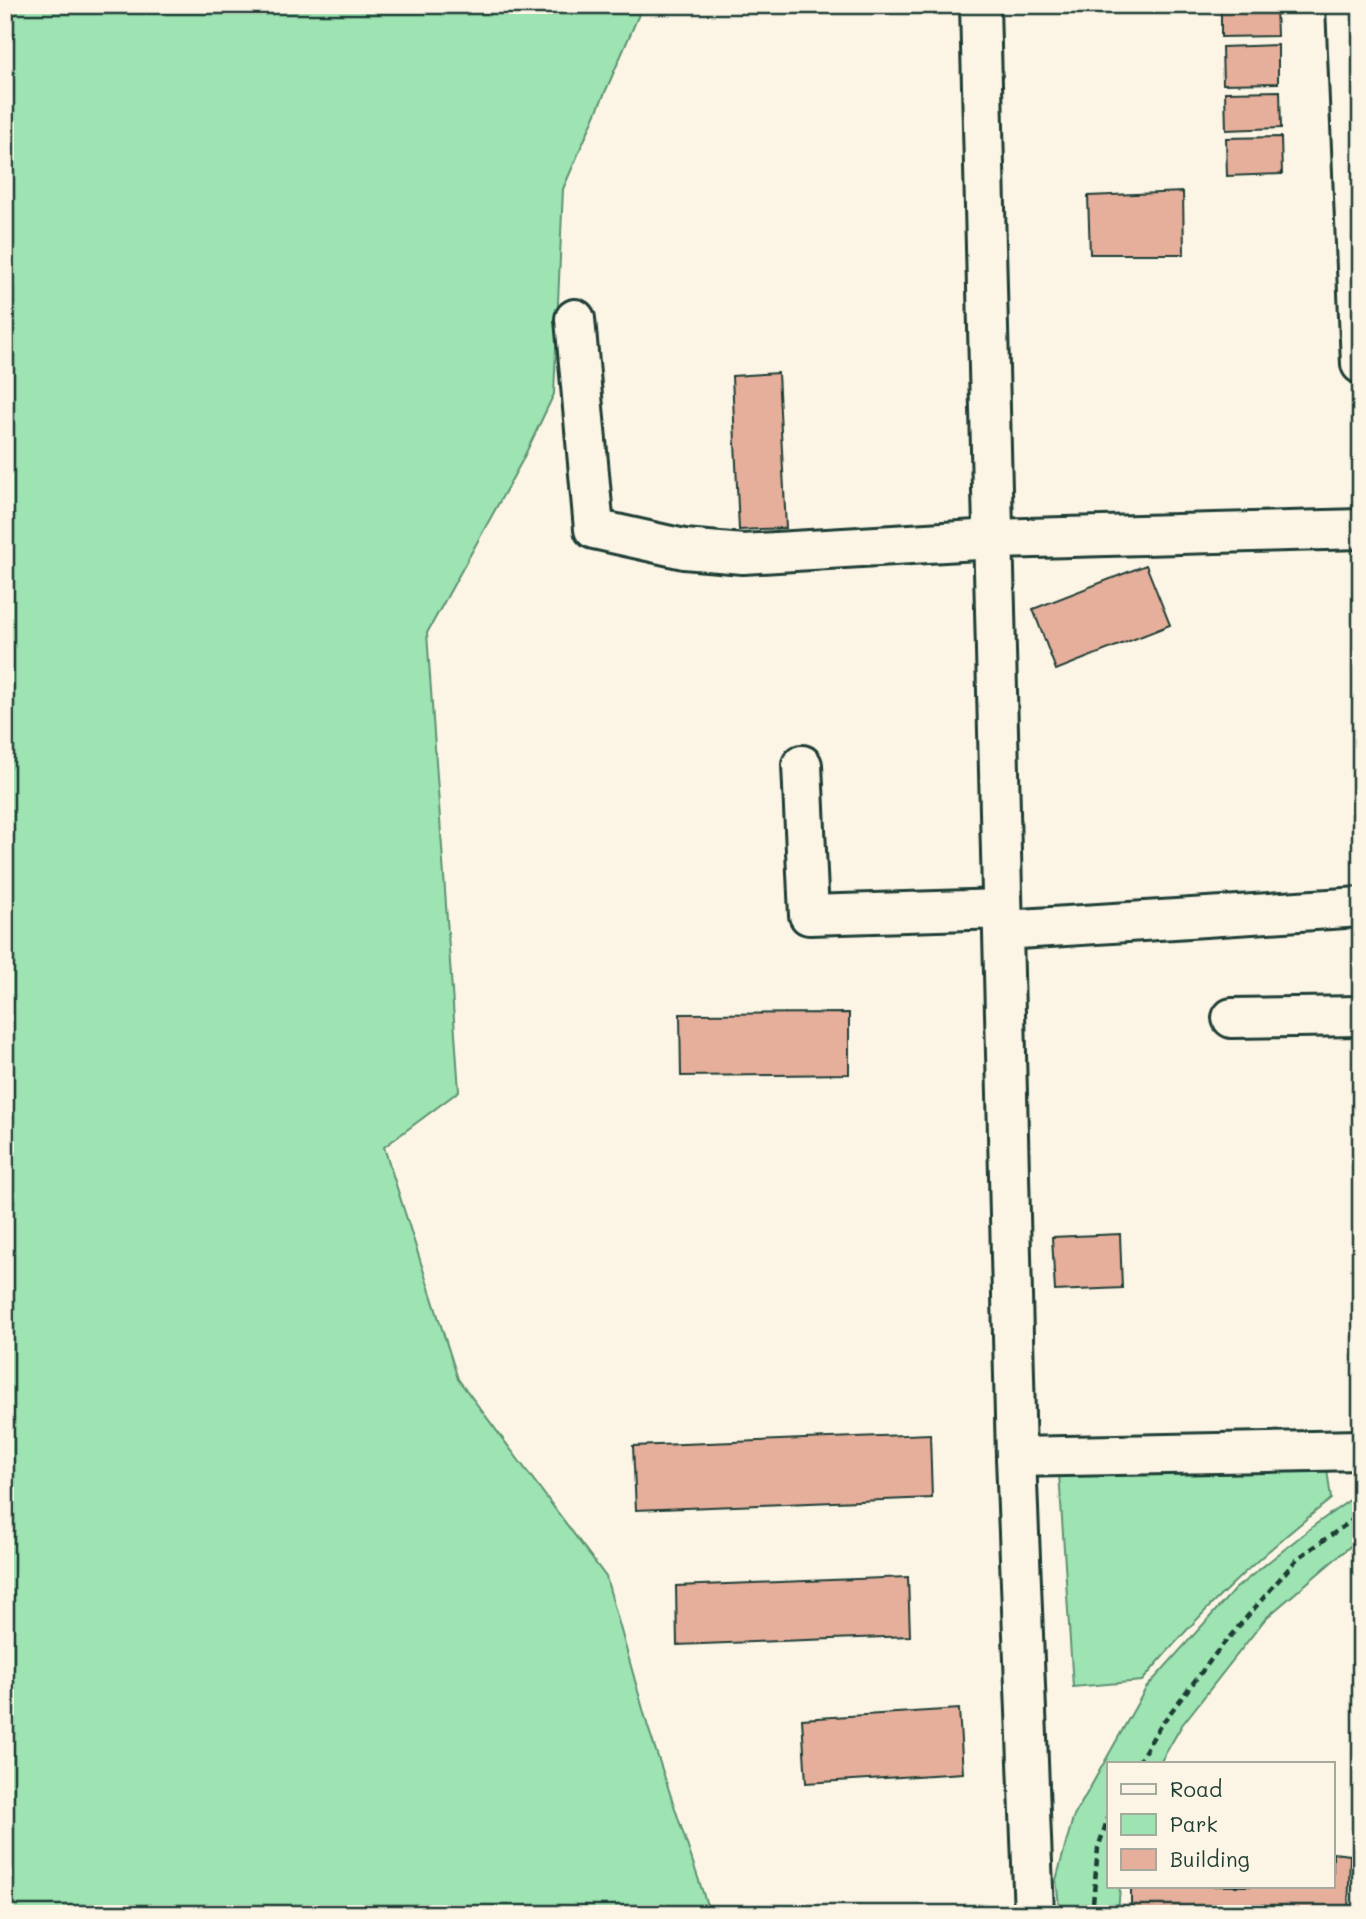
<svg xmlns="http://www.w3.org/2000/svg" width="1366" height="1919" font-family="Mali,sans-serif">
	<rect width="100%" height="100%" fill="#fcf5e5"/>
	<filter id="ink" filterUnits="userSpaceOnUse"><feTurbulence type="fractalNoise" baseFrequency=".0143" numOctaves="2"/><feDisplacementMap in="SourceGraphic" scale="14" xChannelSelector="R" yChannelSelector="G"/><feConvolveMatrix kernelMatrix="1 2 1 2 8 2 1 2 1" color-interpolation-filters="sRGB"/></filter>
	<g filter="url(#ink)">
		<path fill="#9de4b2" stroke="#5e9073" stroke-width="2" d="M5,5H643L563,189L554,394L522,461L427,633L459,1091L384,1147L458,1379L606,1577L648,1727L710,1914H5Z
			M1327,1469L1331,1499C1259,1556 1201,1610 1142,1681L1073,1687L1059,1473Z
			M1361,1492V1537L1266,1618L1182,1725L1160,1763H1109V1886H1120L1118,1914H1060L1056,1880L1073,1818L1146,1688L1235,1589L1316,1524Z"/>
		<path fill="#e6af9c" stroke="#1f3d34" stroke-width="2" d="M828,5H910L828,10Z
			M1221,5H1276L1277,36L1221,37Z
			M1278,45V83L1223,84L1222,47Z
			M1280,91L1281,128L1226,130L1225,92Z
			M1281,137L1282,174L1227,176L1226,138Z
			M1183,192L1184,254H1090L1088,196Z
			M778,373L786,528L739,530L732,376Z
			M1146,565L1170,625L1056,670L1033,609Z
			M849,1013V1074L681,1076L680,1014Z
			M1120,1234L1122,1288L1055,1291L1052,1237Z
			M930,1434L932,1498L636,1510L633,1446Z
			M908,1577L910,1636L677,1645L676,1586Z
			M959,1709L963,1773L806,1783L802,1719Z
			M1333,1853L1350,1855L1348,1914H1131V1886H1333Z"/>
		<g fill="none" stroke-linecap="round" stroke-linejoin="round">
			<g stroke="#1f3d34" stroke-width="44">
				<path id="minor" d="M1346,5L1361,364
					M575,319L594,529L684,549L743,554L994,539L1361,529
					M802,765L809,915L1002,909
					M1003,930L1361,907
					M1232,1018L1361,1016
					M1016,1457L1361,1450"/>
			</g>
			<g stroke="#1f3d34" stroke-width="44">
				<path id="tertiary" d="M980,5L1016,1457L1034,1914"/>
			</g>
			<path stroke="#1f3d34" stroke-width="4.5" stroke-dasharray="7 5" stroke-linecap="butt" d="M1138,1763L1160,1726L1220,1648L1297,1559L1361,1514
				M1092,1914L1098,1848L1109,1815"/>
			<use href="#minor" stroke="#fcf5e5" stroke-width="38"/>
			<use href="#tertiary" stroke="#fcf5e5" stroke-width="38"/>
		</g>
	</g>
	<rect width="1366" height="1919" fill="none" stroke="#fcf5e5" stroke-width="28"/>
	<rect x="14" y="14" width="1338" height="1891" fill="none" stroke="#1f3d34" stroke-width="2.5" filter="url(#ink)"/>
	<rect x="1107" y="1762" width="228" height="126" fill="#fcf5e5" stroke="#a4ab9e" stroke-width="2"/>
	<rect x="1121" y="1784" width="35" height="10" fill="#fcf5e5" stroke="#a4ab9e" stroke-width="2"/>
	<text x="1170" y="1797" font-size="21" fill="#1f3d34">Road</text>
	<rect x="1121" y="1814" width="35" height="21" fill="#9de4b2" stroke="#a4ab9e" stroke-width="2"/>
	<text x="1170" y="1832" font-size="21" fill="#1f3d34">Park</text>
	<rect x="1121" y="1849" width="35" height="21" fill="#e6af9c" stroke="#a4ab9e" stroke-width="2"/>
	<text x="1170" y="1867" font-size="21" fill="#1f3d34">Building</text>
</svg>
